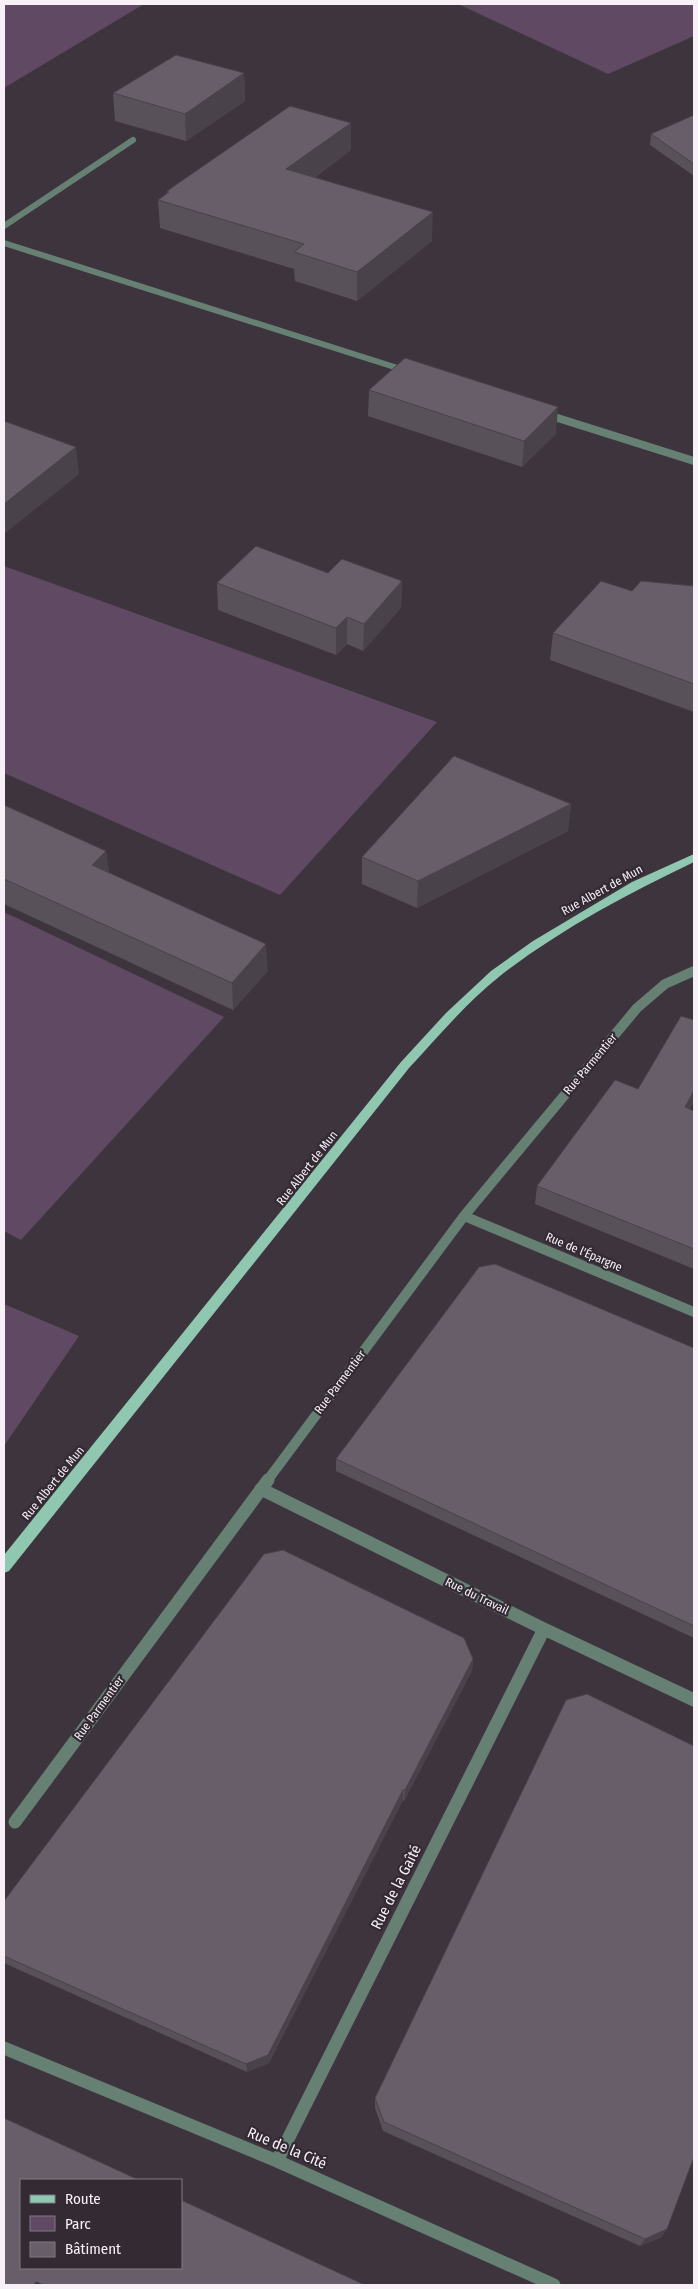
<svg xmlns="http://www.w3.org/2000/svg" width="698" height="2289" font-family="'Fira Sans Condensed',sans-serif">
	<rect width="100%" height="100%" fill="#3d343e"/>
	<path fill="#604962" d="M4,4H144L4,88Z
		M458,4H694V36L608,74Z
		M4,566L437,722L280,895L4,773Z
		M4,912L224,1017L21,1240L4,1231Z
		M4,1304L79,1336L4,1446Z"/>
	<g fill="none" stroke-linecap="round" stroke-linejoin="round">
		<path stroke="#668074" stroke-width="6" d="M4,226L133,140
			M4,243L407,371"/>
		<path stroke="#668074" stroke-width="8" d="M545,414L694,461"/>
		<path stroke="#668074" stroke-width="10" d="M464,1216L694,1312
			M267,1481L464,1216L637,1008L665,984L694,971"/>
		<path stroke="#668074" stroke-width="13" d="M261,1489L544,1629L694,1700
			M15,1822L268,1480
			M4,2048L277,2161L554,2285
			M277,2161L544,1629"/>
		<path fill="#90c7b0" fill-rule="evenodd" d="M694,854V862C627,894 559,930 500,976C467,1002 438,1037 409,1068L9,1571L4,1573V1555L401,1062L446,1013L491,971L533,941L632,882Z"/>
	</g>
	<path fill="#59515a" d="M244,73L245,101L186,141L115,121L113,93Z
		M694,115V176L650,145L651,134Z
		M351,150L314,178L432,241L357,301L295,281L294,269L160,228L158,200L167,194V191Z
		M369,390L556,434L522,467L368,416Z
		M4,421L79,474L6,532L4,531Z
		M402,581L401,608L363,651L347,644L336,655L218,610L217,583Z
		M694,586V712L550,660L553,633L632,591Z
		M571,804L568,831L417,908L362,884V857Z
		M4,805L106,851L109,872L268,971L233,1010L4,904Z
		M638,1089L694,1111V1269L535,1204L537,1186Z
		M694,1348V1638L336,1471V1459Z
		M473,1659L472,1671L404,1801L403,1800L269,2063L247,2072L4,1963V1901Z
		M375,2098L662,2237L640,2246L383,2131L375,2108Z"/>
	<path fill="#49424a" d="M244,73L245,101L186,141L185,114Z
		M351,123V150L287,197L286,169Z
		M433,212L432,241L357,301V272Z
		M558,407L556,434L522,467L524,441Z
		M76,447L79,474L6,532L4,517V504Z
		M402,581L401,608L363,651L364,624Z
		M347,617V644L336,655V628Z
		M571,804L568,831L417,908L418,881Z
		M106,851L110,878L92,865Z
		M266,944L268,971L233,1010L232,983Z
		M694,1091V1102L681,1126L685,1107Z
		M473,1659L472,1671L404,1801L405,1790Z
		M403,1790V1800L269,2063L247,2072L246,2064Z
		M667,2229L662,2237L640,2246L645,2239Z"/>
	<path fill="#685e69" stroke="#49424a" d="M176,55L244,73L185,114L113,93Z
		M290,106L351,123L286,169L433,212L357,272L294,252L304,244L158,200L169,192L167,191Z
		M694,115V164L651,134Z
		M405,358L558,407L524,441L369,390Z
		M4,421L76,447L4,504Z
		M256,546L328,573L342,559L402,581L364,624L347,617L336,628L217,583Z
		M601,581L632,591L641,581L694,586V684L553,633Z
		M454,756L571,804L418,881L362,857Z
		M4,805L106,851L92,865L266,944L232,983L4,879Z
		M681,1016L694,1020V1091L685,1107L694,1111V1249L537,1186L615,1080L638,1089Z
		M495,1264L694,1348V1626L336,1459L479,1267Z
		M283,1550L464,1638L473,1659L405,1790H403L268,2055L246,2064L4,1956V1901L264,1554Z
		M587,1694L694,1746V2157L667,2229L645,2239L384,2122L375,2098L566,1700Z
		M4,2118L139,2180H21V2268H181V2200L365,2285H44L36,2282L34,2285H4Z"/>
	<g text-anchor="middle" stroke-width="4.5" stroke-linejoin="round" paint-order="stroke">
		<g font-size="12" fill="#f7f1f7" stroke="#332a34">
			<text transform="translate(602 890) rotate(-29)" y="4">Rue Albert de Mun</text>
			<text transform="translate(590 1064) rotate(-50)" y="4">Rue Parmentier</text>
			<text transform="translate(307 1168) rotate(-52)" y="4">Rue Albert de Mun</text>
			<text transform="translate(584 1252) rotate(23)" y="4">Rue de l'Épargne</text>
			<text transform="translate(340 1382) rotate(-53)" y="4">Rue Parmentier</text>
			<text transform="translate(53 1483) rotate(-51)" y="4">Rue Albert de Mun</text>
			<text transform="translate(477 1596) rotate(26)" y="4">Rue du Travail</text>
			<text transform="translate(99 1708) rotate(-54)" y="4">Rue Parmentier</text>
		</g>
		<g font-size="15" fill="#f7f1f7" stroke="#332a34">
			<text transform="translate(396 1887) rotate(-63)" y="5">Rue de la Gaîté</text>
			<text transform="translate(287 2148) rotate(23)" y="5">Rue de la Cité</text>
		</g>
	</g>
	<rect width="698" height="2289" fill="none" stroke="#f7f1f7" stroke-width="10"/>
	<rect x="20" y="2179" width="162" height="90" fill="#332a34" stroke="#817a82"/>
	<rect x="30" y="2195" width="25" height="8" fill="#90c7b0" stroke="#817a82"/>
	<text x="65" y="2204" font-size="15" fill="#f7f1f7">Route</text>
	<rect x="30" y="2216" width="25" height="15" fill="#604962" stroke="#817a82"/>
	<text x="65" y="2229" font-size="15" fill="#f7f1f7">Parc</text>
	<rect x="30" y="2242" width="25" height="15" fill="#685e69" stroke="#817a82"/>
	<text x="65" y="2254" font-size="15" fill="#f7f1f7">Bâtiment</text>
</svg>
